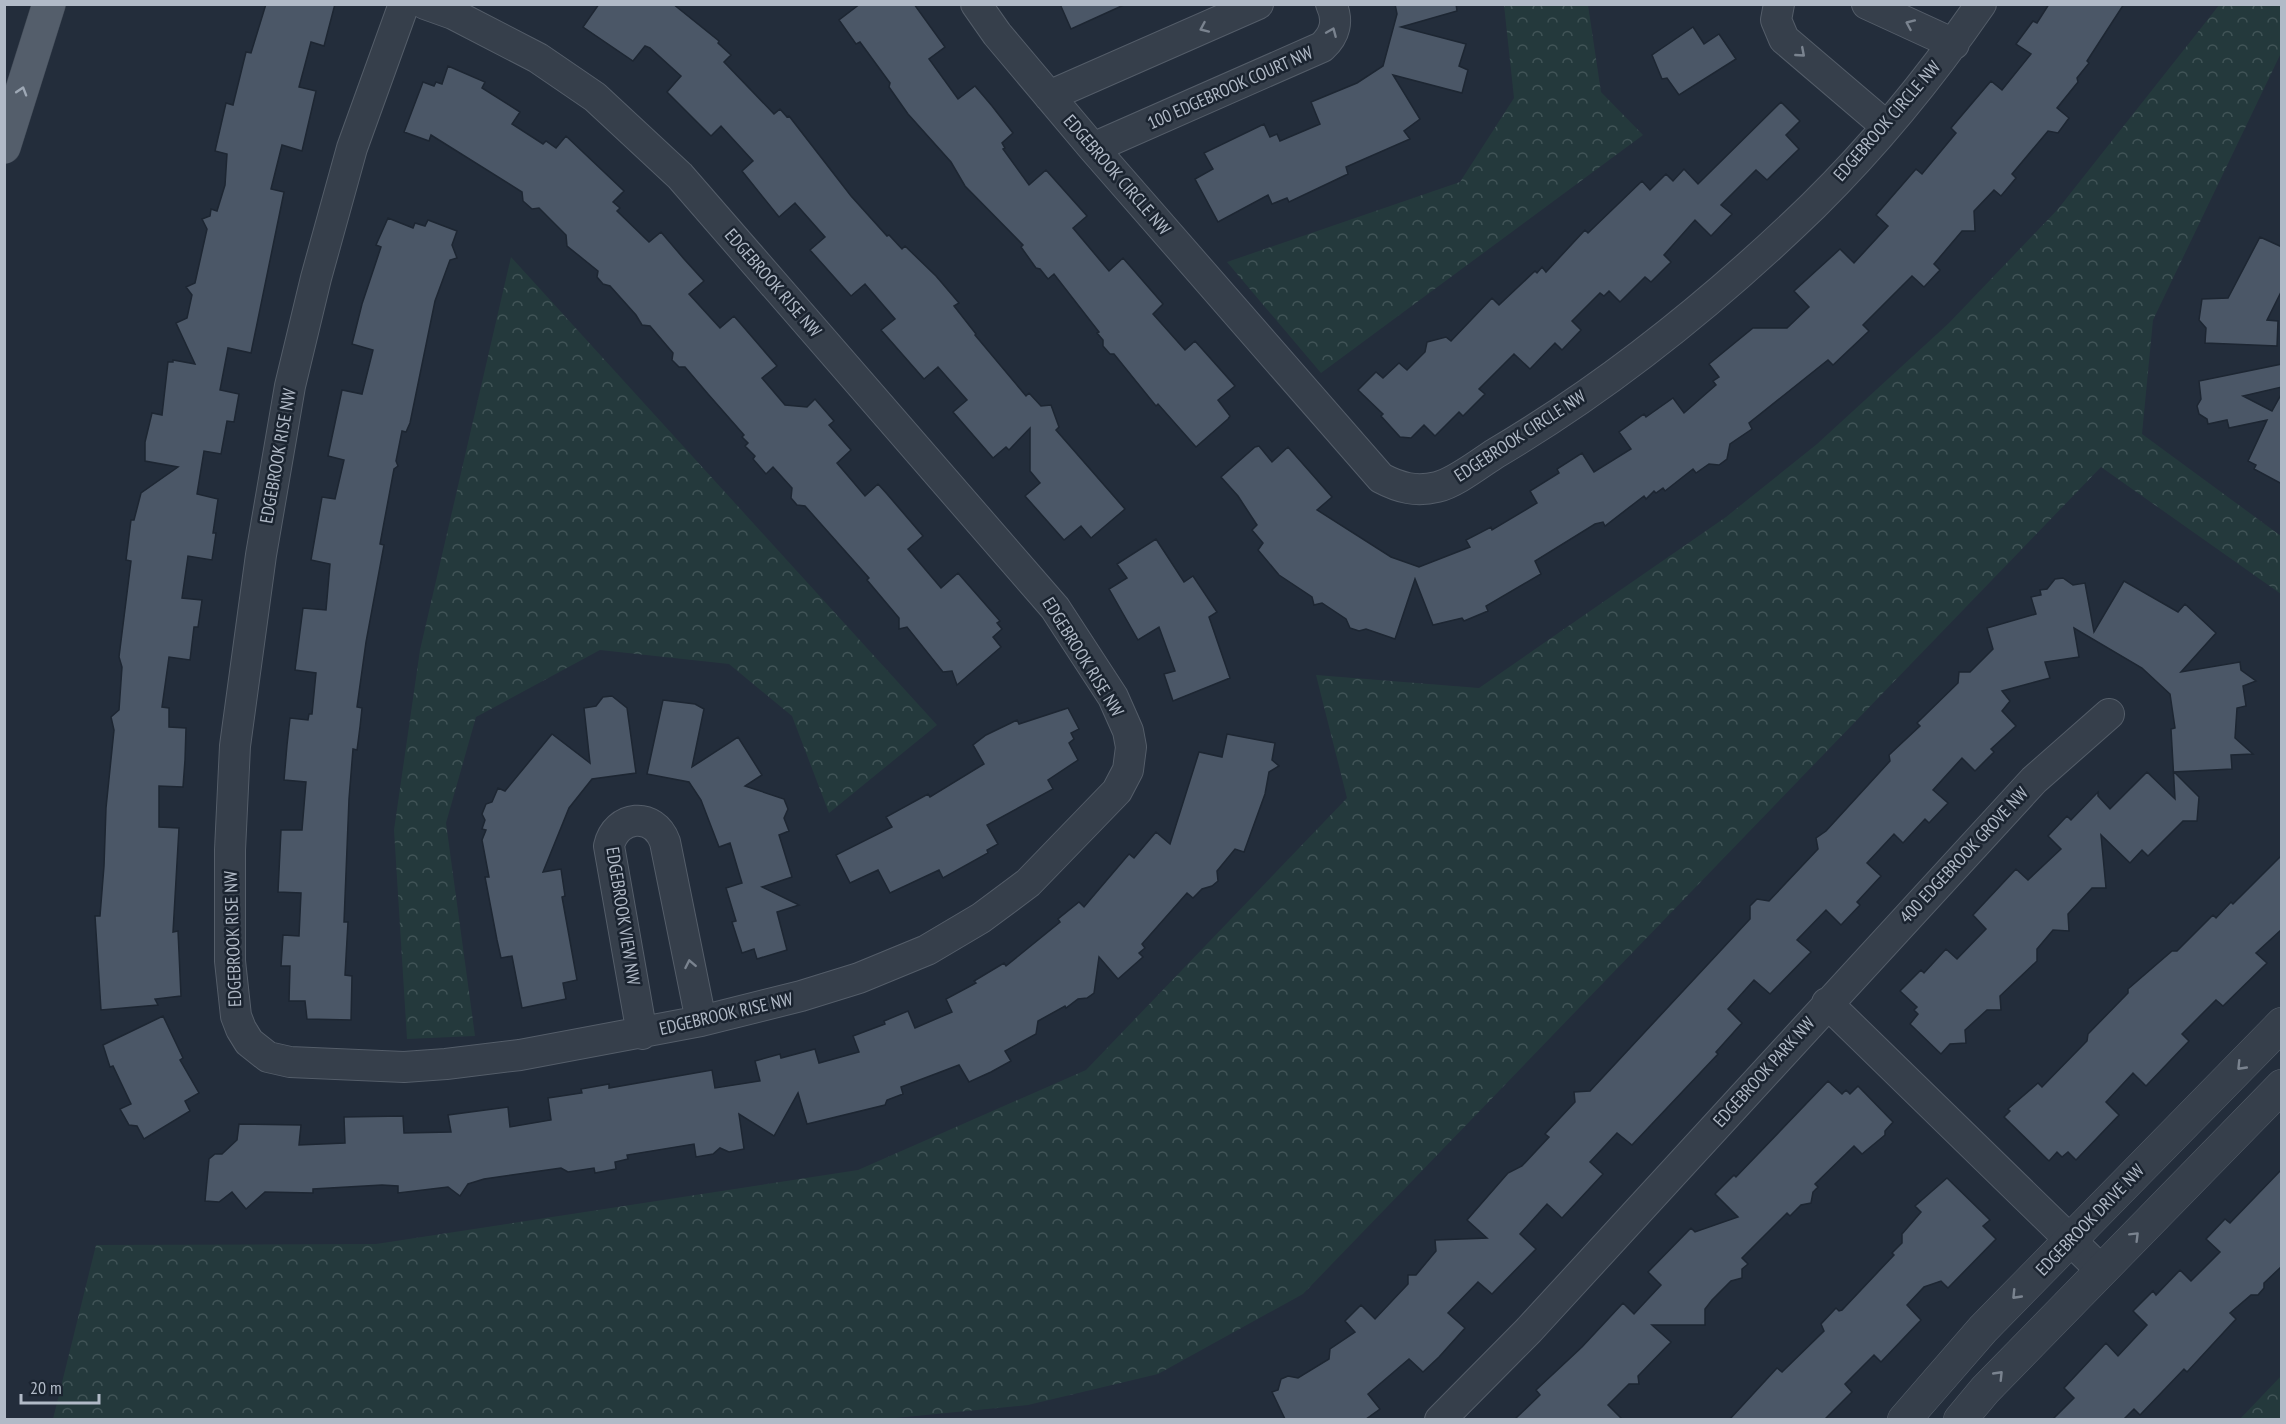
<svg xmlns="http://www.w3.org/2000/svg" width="2286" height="1424" font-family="'PT Sans Narrow',sans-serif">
	<defs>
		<pattern id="park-crowns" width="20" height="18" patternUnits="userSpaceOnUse" patternTransform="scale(1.5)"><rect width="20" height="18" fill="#24393c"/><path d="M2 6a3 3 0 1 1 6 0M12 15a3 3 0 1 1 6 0" fill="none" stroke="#415457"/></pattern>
	</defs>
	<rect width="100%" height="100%" fill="#232d3b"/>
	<path fill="url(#park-crowns)" d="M2220,4L2281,5V53L2153,320L2142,434L2281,536V594L2101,467L1303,1294L1158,1374L1028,1405L885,1419H53L96,1245L376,1244L858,1170L1086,1070L1347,798L1316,675L1479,688L1726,517L1817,444L1949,323L2058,209Z
		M1504,5H1588L1601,92L1643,135L1321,373L1227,262L1460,182L1514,98Z
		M511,257L937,725L829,813L792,716L729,664L600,650L476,717L446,823L475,1036L407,1039L394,830L420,650Z
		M2281,1376V1419H2240Z"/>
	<path fill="#4b5767" stroke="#1d2632" stroke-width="1.5" d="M266,4H335L324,46L311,42L299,87L316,91L302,151L282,145L271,189L284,192L251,353L228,348L220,390L239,394L234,422L227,421L221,454L204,451L197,494L218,499L213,533H216L212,560L188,556L182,598L202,600L198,627H194L190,660L169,657L162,707L169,708V727L186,728L185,760L183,787L159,786V827L179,828L173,932L178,931L181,996L155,999L158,1005L101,1010L95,916H100L104,866L106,808L114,730L111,717L119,710L122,667L119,657L131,561L126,560L131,520H134L141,493L178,467L145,461V442L152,413L162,415L168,362H173V360L195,364L176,323L187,318L192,295L186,287L195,283L207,229L202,219L210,216L211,209L217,211L225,185L227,154L215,151L226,103L233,105L246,52L251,53Z
		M599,4H673L719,41L718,43L731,55L724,62L774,114L780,109L787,117L789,116L851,196L887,236L889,235L902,249L905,246L936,276L959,303L954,306L976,334L975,335L1026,396L1029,393L1041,406L1051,405L1059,427L1056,430L1125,509L1091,538L1081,526L1064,540L1025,496L1040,483L1030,471V428L1009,450L1006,447L993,458L953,412L967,400L938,367L924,379L881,330L895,319L865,284L851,296L810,250L825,237L795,203L779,217L742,171L753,161L721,126L711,136L667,92L681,76L650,48L645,46L633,61L583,27Z
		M860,4H914L945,47L929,59L958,99L975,86L992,106L1013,133L1002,143L1005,148L1003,149L1029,185L1046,170L1087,216L1073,228L1109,271L1123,258L1163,304L1153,314L1185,350L1195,341L1235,386L1218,400L1230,416L1228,419L1196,447L1158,404L1156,406L1114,354H1110L1103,346V340L1097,333L1099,332L1054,274L1048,279L1040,269L1036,268L1021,247L1023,245L965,186L951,162L908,114L889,87L890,83L860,42L856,44L839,20Z
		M1060,4H1126L1071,29Z
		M1395,4H1456L1457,11L1401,27L1466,44L1459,66L1468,70L1462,93L1393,75L1420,119L1404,131L1410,139L1346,167L1348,174L1289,202L1287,198L1272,204L1268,195L1218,222L1195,179L1213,169L1204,153L1264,124L1270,137L1277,134L1280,141L1320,124L1311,102L1357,83L1383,66L1397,14Z
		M2049,4H2124L2087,61L2089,63L2077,78L2078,82L2057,108L2069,118L2058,133L2048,131L2012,174L2016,178L2001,196L1994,190L1974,211L1975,231H1962L1934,264L1940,270L1924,287L1912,276L1863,325L1869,331L1833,365L1828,360L1749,423L1752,429L1730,444L1727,459L1719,465L1709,464L1696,473L1693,469L1665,491L1663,488L1656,493L1654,491L1646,499L1644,496L1605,526L1603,522L1595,524L1535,561L1541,574L1486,606L1488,611L1464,621L1462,618L1433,625L1415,579L1395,639L1366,629L1359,631L1350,628L1346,619L1322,603L1314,605L1312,597L1279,575L1258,550L1263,543L1252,530L1257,525L1238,496L1221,477L1255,447L1259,446L1272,462L1288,447L1332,497L1317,510L1391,557L1419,567L1470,547L1466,540L1491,527L1492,530L1537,503L1530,491L1559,473L1557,469L1582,453L1594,472L1631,449L1619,432L1644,414L1646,417L1673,398L1684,413L1716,385L1713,381L1719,377L1709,364L1753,328H1787L1809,307L1794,291L1840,249L1854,263L1888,226L1876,215L1916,169L1922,174L1956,133L1951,128L1991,81L2002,90L2031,54L2016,44L2033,21L2037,23Z
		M1693,27L1704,44L1719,34L1736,59L1679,95L1667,78L1662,79L1652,55Z
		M448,66L485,82L482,88L520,112L512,124L543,144L546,141L556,148L566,136L624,191L613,202L620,208L617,211L649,242L661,232L684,259L704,281L689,294L720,328L734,316L759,345L777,366L762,378L785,405L807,407L815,399L834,421L829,425L851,450L837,463L865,496L878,484L887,494L923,536L908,549L941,588L958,573L1000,621L997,623L1002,629L993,637L1001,647L957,685L952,671L943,672L907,627L899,629V618L867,580L869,578L805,506L797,505L791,498L792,488L773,467L766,474L753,459L755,456L745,446L748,443L742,437L744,435L708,394L685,367H679L672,360L673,353L650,326L642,325L636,315L610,286L603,284L597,277L598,271L567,246L566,235L539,208L532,209L523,201L522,192L431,135L429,141L404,132L423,82L434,86L436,82L442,84Z
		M1781,102L1800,121L1786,135L1799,149L1767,180L1756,170L1721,205L1732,214L1711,236L1695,220L1664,255L1671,262L1651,282L1645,277L1620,302L1609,291L1604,296L1600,293L1572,321L1581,330L1562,350L1555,343L1530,369L1514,354L1479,389L1485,394L1463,416L1459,412L1435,436L1424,425L1411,438L1400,437L1381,416L1383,414L1358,390L1376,372L1383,378L1399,363L1407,370L1425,352L1427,342L1446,337L1451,341L1492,298L1499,305L1535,271L1537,273L1542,267L1546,272L1585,230L1588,233L1642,181L1650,190L1666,174L1673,181L1684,169L1698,184Z
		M388,218L413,228L415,223L425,226L428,220L457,231L452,245L457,258L450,260L435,301L410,423L406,432L402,431L396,461L398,466L394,469L380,544L384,545L366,642L357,707L362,708L360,727L357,750L353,749L349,799L344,922H348L345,975L352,976L351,1020L307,1019L305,1001H289L290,966H281L283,935L299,936L301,893L278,892L281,830H302L306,782L284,780L287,745L290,718L308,720L309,714H312L316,673L295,670L303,608L326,610L330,564L311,560L322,497L335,499L344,460L328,456L342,390L362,394L373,350L352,344L362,304L381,247L376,245Z
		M2260,237L2282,247V290L2267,320L2278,321L2277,346L2205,343L2206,328L2199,320L2202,299L2228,298Z
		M2282,364V387L2243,396L2272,411L2282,393V484L2254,469L2256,465L2248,461L2267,420L2229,428L2227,420L2208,424L2207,419L2199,414L2197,406L2201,399L2199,381Z
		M1156,539L1184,582L1193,576L1217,612L1209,617L1230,678L1173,701L1164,674L1175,671L1159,627L1138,640L1109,589L1127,578L1117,564Z
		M2063,578L2073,585L2085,583L2094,632L2124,581L2178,612L2185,604L2216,633L2181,672L2240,662L2241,670L2256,681L2243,686L2246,706L2237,708L2235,738L2253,754L2231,755L2232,769L2174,772L2199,797L2197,821H2183L2148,856L2142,850L2130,863L2101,835L2106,888H2092L2068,914L2069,931L2053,930L2037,949V961L2000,996L2001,1010H1987L1965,1030L1966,1043L1950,1044L1941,1054L1910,1024L1918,1014L1914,1010L1917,1007L1900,991L1921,970L1924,973L1946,949L1957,959L1986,929L1973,915L2016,869L2028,880L2061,849L2048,836L2067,816L2071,820L2098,792V796L2110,809L2147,772L2175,799L2171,729L2175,728L2170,694L2142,668L2074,628L2079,657L2045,662L2050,678L2002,691L2010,701L2002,711L2016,726L1991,749L1994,752L1975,771L1962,758L1933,790L1948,803L1929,823L1925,819L1903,843L1894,834L1867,863L1881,876L1857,902L1860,905L1841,925L1826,910L1797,940L1811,952L1770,994L1754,980L1728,1009L1742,1023L1716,1052L1718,1054L1632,1145L1617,1133L1590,1162L1603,1174L1562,1218L1547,1204L1520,1234L1536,1249L1492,1294L1478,1282L1448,1313L1465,1328L1439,1357L1423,1372L1409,1359L1368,1394L1380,1409L1366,1419H1285L1272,1392L1278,1390L1281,1379L1288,1376L1298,1378L1329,1359L1330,1349L1355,1332L1345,1321L1361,1305L1375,1319L1408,1284V1275H1416L1436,1251L1435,1240L1487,1238L1467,1220L1508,1173L1522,1166L1549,1137L1545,1134L1575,1102L1574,1092L1590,1091L1750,919V906L1757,899L1769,901L1818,849L1816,838L1826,831L1890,761L1889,755L1920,726L1917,723L1958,683L1959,672H1970L1993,649L1987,628L2036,614L2031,597L2041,595L2040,590L2047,589L2055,579Z
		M612,696L627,708L636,773L592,779L569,808L543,872L561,869L565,896L562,897L577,980L563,983L566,999L522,1008L512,956L501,958L497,940L485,877H489L482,840L486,830L482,829L485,820L482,814L486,804L492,802L498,788L505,791L552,734L590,763L584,708L596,706L603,697Z
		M663,700L695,704L704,709L692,767L738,737L762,775L745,786L784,799L788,809L784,818L789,831L779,835L792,877L762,887L799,905L777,912L787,950L757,959L754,949L742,953L732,922L736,921L726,888L742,883L730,843L719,847L701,800L689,782L647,774Z
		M1068,708L1079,729L1071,733L1074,739L1069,743L1078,760L1048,780L1053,789L987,825L998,844L987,850L988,853L943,878L939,870L890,893L878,870L850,883L836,855L892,827L886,817L928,794L930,797L984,764L973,745L986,735L1017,720L1019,724Z
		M1227,734L1275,743L1272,760L1279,766L1269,772L1265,794L1244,852L1235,849L1217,871L1218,881L1212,886L1202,889L1193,898L1187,893L1142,944L1145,948L1139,953L1143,957L1118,979L1099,957L1094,993L1087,998L1078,999L1066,1008L1065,1006L1038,1021L1036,1034L1005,1051L1011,1061L991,1072L969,1082L959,1065L901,1087L903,1094L887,1100L885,1105L807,1124L798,1093L774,1136L739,1114L744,1149L729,1152L720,1148L713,1154L696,1157L694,1144L627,1155L628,1159L615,1162L616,1169L595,1173L594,1168L568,1172L561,1168L484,1179L468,1184L460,1196L448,1187L398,1193V1186L382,1185L313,1189V1193L265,1192L246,1209L232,1192L219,1202L205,1201L209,1159L215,1154H222L237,1140L239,1124L301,1125L299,1145L345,1143L344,1117L403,1116L404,1133L451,1132L448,1115L508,1107L510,1127L551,1120L548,1098L582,1093L581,1089L609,1084V1088L712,1070L715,1088L760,1081L755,1061L780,1054L781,1058L815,1049L819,1063L859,1052L853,1036L885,1024L884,1021L908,1011L915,1028L952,1012L946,999L976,983L974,981L1004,963L1006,966L1060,922L1058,919L1079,902L1084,907L1129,854L1134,858L1156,832L1170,844L1199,752L1222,757Z
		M2282,855V929L2256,953L2267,963L2223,1006L2216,1000L2182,1034L2189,1041L2146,1086L2133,1073L2106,1102L2119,1115L2076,1160L2068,1152L2062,1157L2057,1152L2049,1161L2004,1117L2010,1111L2008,1109L2038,1083L2042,1087L2087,1041L2088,1034L2128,993V989L2172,951H2177L2213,915L2216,918L2231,902L2233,904Z
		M163,1016L183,1058L180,1060L199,1093L185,1101L190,1111L144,1139L137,1126L129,1125L120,1109L131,1104L113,1066L110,1067L103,1045Z
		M1828,1081L1842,1094L1846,1090L1850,1094L1858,1086L1893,1122L1885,1131V1135L1862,1154L1854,1146L1815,1184L1818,1187L1813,1192L1811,1203L1801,1205L1790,1216L1787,1213L1742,1258L1748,1264L1742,1269V1278L1731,1281L1712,1300L1705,1309V1325H1652L1671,1342L1638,1376L1639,1384H1629L1608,1405L1622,1419H1515L1540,1395L1536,1390L1582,1347L1623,1303L1634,1314L1661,1285L1648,1272L1691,1228L1695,1232L1738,1217L1715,1194L1734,1175L1736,1177Z
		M2282,1169V1266L2264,1283V1288L2258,1295H2251L2230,1313L2236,1319L2187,1372L2184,1369L2140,1415L2134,1409L2124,1419H2053L2074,1398L2064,1388L2106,1343L2118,1356L2147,1325L2133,1311L2153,1291L2156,1295L2180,1270L2191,1281L2220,1252L2206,1239L2225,1219L2230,1223Z
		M1947,1178L1990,1220L1983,1226L1996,1239L1948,1288L1941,1281L1924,1287L1907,1305L1921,1320L1881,1362L1874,1355L1845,1384L1852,1392L1825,1419H1730L1777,1368L1782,1372L1824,1331L1821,1324L1836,1308L1839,1311L1842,1310L1894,1255L1892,1253L1902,1243V1234L1921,1212L1915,1206Z"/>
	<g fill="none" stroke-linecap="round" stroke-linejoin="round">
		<g stroke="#545d69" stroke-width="32">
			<path id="minor" d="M404,4L352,148L316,278L290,386L261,555L235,746L230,850V961L236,1016L241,1029L249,1042L268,1057L290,1062L404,1067L446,1064L520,1055L701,1021L801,996L859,978L927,950L981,918L1028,883L1117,791L1128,770L1131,747L1128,731L1113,697L1055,608L680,176L595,97L538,58L453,14L425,4
				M976,4L997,34L1093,148L1381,478C1400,488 1416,492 1437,487C1455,483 1480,463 1496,453C1611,385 1717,299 1813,206C1875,145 1932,75 1981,4
				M1779,4L1776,20L1784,39L1886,126
				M1867,4L1954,44
				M1049,96L1258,4
				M1093,148L1322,47C1335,35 1339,21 1331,4
				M1827,1003L2101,1270
				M642,1034L609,846C616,815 654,811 665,842L701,1021
				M1440,1420L1529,1330L2034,780L2109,714"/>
		</g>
		<g stroke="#545d69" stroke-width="34">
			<path id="tertiary" d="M1904,1420L1983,1329L2282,1024
				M1960,1420L1985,1390L2282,1086"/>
		</g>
		<g stroke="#3f4854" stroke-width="34">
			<path id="primary" d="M4,147L49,4"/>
		</g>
		<use href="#minor" stroke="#363f4b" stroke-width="30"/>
		<use href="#tertiary" stroke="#363f4b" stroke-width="33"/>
		<use href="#primary" stroke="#545e6b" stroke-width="33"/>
	</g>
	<defs><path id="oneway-chevron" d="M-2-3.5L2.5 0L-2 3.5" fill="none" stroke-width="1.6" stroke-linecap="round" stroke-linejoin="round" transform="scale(1.5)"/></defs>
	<g stroke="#7a838f">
		<use href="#oneway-chevron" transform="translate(1910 24) rotate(-156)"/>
		<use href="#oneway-chevron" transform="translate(1204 28) rotate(156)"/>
		<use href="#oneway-chevron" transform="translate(1332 32) rotate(-67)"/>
		<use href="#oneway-chevron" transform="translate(1801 53) rotate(41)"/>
		<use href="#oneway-chevron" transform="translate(690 964) rotate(-101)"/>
		<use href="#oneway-chevron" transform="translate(2241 1066) rotate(134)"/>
		<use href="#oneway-chevron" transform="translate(2135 1236) rotate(-45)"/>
		<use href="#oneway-chevron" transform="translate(2016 1295) rotate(134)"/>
		<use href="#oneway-chevron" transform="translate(1999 1375) rotate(-46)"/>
	</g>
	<use stroke="#9ea8b5" href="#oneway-chevron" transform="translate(22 91) rotate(-73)"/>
	<g text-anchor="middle" stroke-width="5" stroke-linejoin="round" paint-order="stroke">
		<g font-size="18" fill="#b1bac7" stroke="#1b2430">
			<text transform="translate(1230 88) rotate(-24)" y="6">100 EDGEBROOK COURT NW</text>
			<text transform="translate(1887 121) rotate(-49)" y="6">EDGEBROOK CIRCLE NW</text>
			<text transform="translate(1117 175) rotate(49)" y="6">EDGEBROOK CIRCLE NW</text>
			<text transform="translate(773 283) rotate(49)" y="6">EDGEBROOK RISE NW</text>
			<text transform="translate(1520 436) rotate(-33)" y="6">EDGEBROOK CIRCLE NW</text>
			<text transform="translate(278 456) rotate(-80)" y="6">EDGEBROOK RISE NW</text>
			<text transform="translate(1083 657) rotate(58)" y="6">EDGEBROOK RISE NW</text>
			<text transform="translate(1964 855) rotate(-47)" y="6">400 EDGEBROOK GROVE NW</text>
			<text transform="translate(623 916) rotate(81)" y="6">EDGEBROOK VIEW NW</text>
			<text transform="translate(233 939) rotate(-92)" y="6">EDGEBROOK RISE NW</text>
			<text transform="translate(726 1014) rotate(-13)" y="6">EDGEBROOK RISE NW</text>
			<text transform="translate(1764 1072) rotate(-48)" y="6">EDGEBROOK PARK NW</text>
			<text transform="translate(2090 1220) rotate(-46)" y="6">EDGEBROOK DRIVE NW</text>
		</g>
	</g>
	<rect width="2286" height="1424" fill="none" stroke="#b1bac7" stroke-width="12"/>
	<path d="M21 1394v9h78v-9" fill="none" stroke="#b1bac7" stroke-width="3"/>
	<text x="30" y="1394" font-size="18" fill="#b1bac7" stroke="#1b2430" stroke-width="4.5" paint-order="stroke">20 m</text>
</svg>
